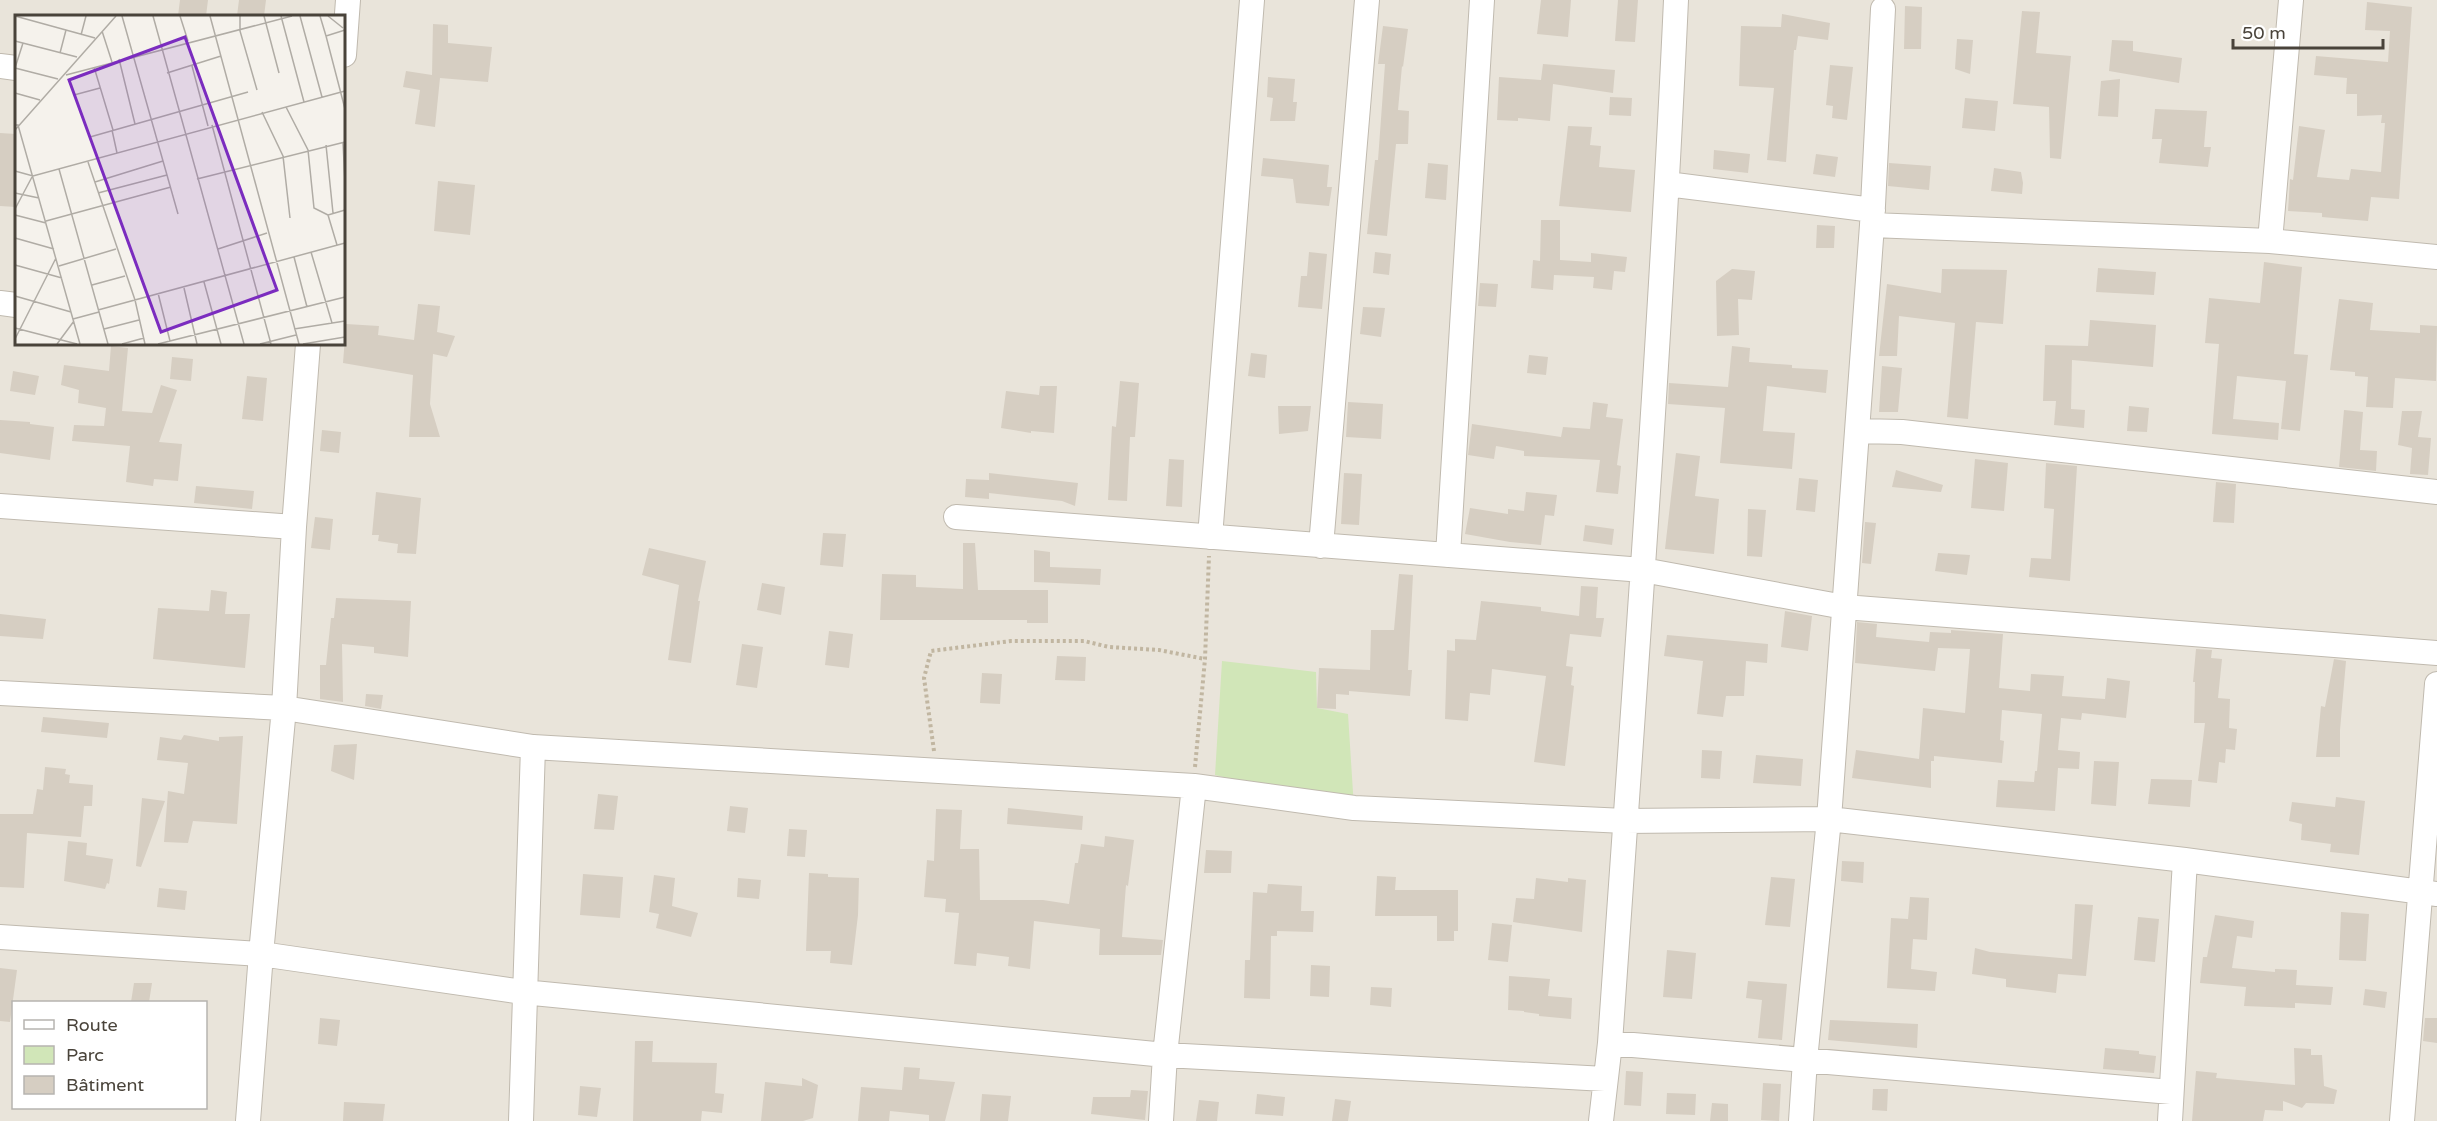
<svg xmlns="http://www.w3.org/2000/svg" width="2437" height="1121" font-family="'Varela Round',sans-serif">
	<rect width="100%" height="100%" fill="#f5f2ec"/>
	<path fill="#e9e4da" fill-rule="evenodd" d="M0,0H2437V1121H0ZM16,16H344V344H16ZM14,1002H206V1108H14Z"/>
	<path fill="#d1e6b8" d="M1222,661L1316,672L1317,708L1348,714L1354,808L1215,775Z"/>
	<path fill="#d6cec2" d="M180,0H208L206,16H178Z
		M239,0H266L264,16H237Z
		M1541,0H1571L1568,37L1537,34Z
		M1618,0H1638L1635,42L1615,41Z
		M2367,2L2412,7L2399,199L2371,197L2368,221L2322,217V213L2288,211L2290,179L2293,180L2299,126L2325,130L2317,177L2349,180L2351,169L2381,172L2385,123H2381L2382,115L2357,116V94H2346L2347,78L2314,75L2316,56L2388,62L2390,31L2365,30Z
		M1905,6L1922,7L1921,49H1904Z
		M2022,11L2040,12L2036,53L2071,56L2061,159L2050,158L2049,107L2013,104Z
		M1782,14L1830,23L1828,40L1798,36L1796,50H1794L1786,162L1767,160L1774,88L1739,86L1741,26L1781,27Z
		M433,24L448,25V43L492,47L488,82L440,78L435,127L415,124L420,90L403,87L406,71L432,75Z
		M1383,26L1408,29L1403,67L1402,66L1398,110L1409,111L1408,144H1396L1387,236L1367,234L1375,160H1378L1385,64H1378Z
		M1957,39L1973,40L1970,74L1955,69Z
		M2112,40L2133,41V51L2182,58L2179,83L2109,71Z
		M1543,64L1615,70L1613,93L1553,84L1550,121L1518,118V121L1497,120L1499,77L1541,80Z
		M1830,65L1853,67L1847,120L1832,118L1833,106L1826,105Z
		M1268,77L1295,79L1293,102H1297L1295,121H1270L1273,98L1267,97Z
		M2120,79L2118,117L2098,116L2101,81Z
		M1610,97L1632,98L1631,116L1609,115Z
		M1965,98L1998,101L1995,131L1962,128Z
		M2155,109L2207,111L2204,147H2211L2208,167L2159,163L2162,139H2152Z
		M1568,126L1592,127L1590,145L1601,146L1599,167L1635,170L1631,212L1559,206Z
		M0,133L16,134V207L0,206Z
		M1714,150L1750,154L1748,173L1713,169Z
		M1816,154L1838,157L1835,177L1813,174Z
		M1263,158L1329,165L1327,187H1332L1329,206L1296,203L1293,179L1261,176Z
		M1428,163L1448,165L1446,200L1425,198Z
		M1889,163L1931,166L1929,190L1888,186Z
		M1994,168L2021,172L2023,183L2022,194L1991,191Z
		M438,181L475,185L470,235L434,231Z
		M1541,220H1560V260L1591,262V253L1627,257L1625,272L1614,271L1612,290L1593,288L1594,277L1554,275L1553,290L1531,288L1533,260L1540,261Z
		M1817,225L1835,226L1834,248H1816Z
		M1309,252L1327,254L1322,309L1298,307L1301,276H1307Z
		M1375,252L1391,254L1389,275L1373,273Z
		M2264,262L2302,267L2294,354L2308,355L2300,431L2281,429L2286,381L2237,376L2233,419L2279,423L2278,440L2212,434L2219,344L2205,343L2209,298L2260,303Z
		M2098,268L2156,272L2154,295L2096,292Z
		M1732,269L1755,271L1752,300L1738,299L1739,335L1717,336L1716,281Z
		M1942,269L2007,270L2003,324L1976,322L1968,419L1947,417L1955,323L1899,316L1897,356H1879L1887,284L1941,293Z
		M1480,283L1498,284L1496,307L1478,306Z
		M2339,299L2373,303L2370,330L2420,333V325L2437,326L2436,381L2395,378L2393,408L2366,407L2368,377L2355,376V372L2330,370Z
		M418,304L440,306L437,332L455,336L447,357L433,354L430,404L440,437H409L413,375L343,363L346,324L379,326L378,335L414,340Z
		M1363,307L1385,308L1381,337L1360,334Z
		M2090,320L2156,325L2153,367L2072,360L2071,409L2085,410L2084,428L2054,425L2056,401H2043L2045,345L2088,346Z
		M111,346L128,348L122,411L152,413L161,385L177,390L159,442L182,444L178,481L154,479L153,486L126,482L130,446L72,441L74,425L104,426L106,408L78,403L79,390L61,385L64,365L109,371Z
		M1732,346L1750,348L1749,362L1792,365V368L1828,370L1826,393L1767,386L1763,431L1795,433L1792,469L1720,463L1725,408L1668,404L1669,383L1728,387Z
		M1251,353L1267,355L1265,378L1248,376Z
		M1529,355L1548,357L1546,375L1527,373Z
		M172,357L193,359L191,381L170,379Z
		M1882,366L1902,368L1898,412H1879Z
		M13,371L39,376L35,395L10,391Z
		M247,376L267,378L263,421L242,419Z
		M1120,381L1139,383L1135,437H1130L1127,501L1108,500L1112,426L1116,427Z
		M1040,386H1057L1054,433L1031,431V433L1001,428L1006,391L1039,395Z
		M1348,402L1383,404L1381,439L1346,437Z
		M1593,402L1608,404L1606,417L1623,419L1617,465L1621,466L1618,494L1596,492L1600,460L1524,456V451L1496,446L1494,459L1468,455L1472,424L1561,437L1563,427L1590,429Z
		M1278,406H1311L1308,431L1279,434Z
		M2129,406L2149,408L2147,432L2127,431Z
		M2344,410L2363,412L2360,450L2377,451L2376,471L2339,467Z
		M2402,411H2422L2418,437L2431,438L2428,475L2410,474L2412,448L2398,445Z
		M0,420L30,422V424L54,427L50,460L0,453Z
		M322,430L341,432L339,453L320,451Z
		M1676,453L1700,456L1695,496L1719,499L1714,554L1665,549Z
		M1169,459L1184,460L1182,507L1166,506Z
		M1975,459L2008,463L2004,511L1971,508Z
		M2046,463L2077,466L2070,581L2029,577L2031,558L2051,559L2054,509L2044,508Z
		M1896,470L1943,485L1941,492L1892,487Z
		M989,473L1078,483L1075,506L1062,501L989,493V499L965,497L966,479L989,480Z
		M1344,473L1362,474L1359,525L1341,524Z
		M1799,478L1818,480L1815,512L1796,510Z
		M2216,482L2236,484L2234,523L2213,522Z
		M196,486L254,491L252,509L194,503Z
		M376,492L421,498L416,554L397,553L398,544L378,541L379,535H372Z
		M1526,492L1557,495L1554,516L1545,515L1541,545L1510,542L1465,534L1470,508L1508,514V509L1524,511Z
		M1748,509L1766,510L1762,557L1747,556Z
		M315,517L333,519L330,550L311,548Z
		M1865,522L1876,523L1871,564L1862,563Z
		M1585,525L1614,529L1612,545L1583,541Z
		M823,533L846,534L843,567L820,565Z
		M963,543H975L978,590H1048V623H1027V620H880L882,574L916,575V587L963,589Z
		M649,548L706,561L698,601H700L691,663L668,660L679,585L642,575Z
		M1034,550L1050,552V567L1101,569L1100,585L1034,582Z
		M1938,553L1970,555L1967,575L1935,571Z
		M1399,574L1413,575L1408,670H1412L1410,696L1349,691V695L1336,694V709L1317,708L1319,668L1370,670L1371,630H1394Z
		M762,583L785,587L781,615L757,610Z
		M1581,586L1598,587L1596,618H1604L1601,637L1570,634L1566,666L1573,667L1571,685L1574,686L1565,766L1534,762L1546,676L1492,669L1490,695L1470,693L1468,721L1445,719L1447,650L1455,651V639L1476,640L1481,601L1541,607V611L1579,616Z
		M211,590L227,592L225,614H250L245,668L153,659L158,608L209,611Z
		M336,598L411,601L408,657L374,653V647L342,644L343,702L320,699V665H326L331,618H334Z
		M1785,611L1812,616L1808,651L1781,647Z
		M0,614L46,619L43,639L0,636Z
		M1857,622L1877,624L1876,637L1929,642L1930,632L1951,633V630L2003,634L1999,688L2030,691L2031,674L2064,676L2062,696L2105,699L2107,678L2130,681L2126,718L2082,713L2081,720L2061,718L2058,750L2080,752L2079,769L2058,768L2055,811L1996,807L1998,780L2034,782L2035,771H2037L2042,714L2002,710L2000,740L2004,741L2002,763L1934,756V761H1931V788L1852,778L1856,750L1919,759L1923,708L1965,713L1970,649L1938,648L1935,671L1855,663Z
		M829,631L853,634L849,668L825,665Z
		M1667,635L1768,644L1767,663L1746,661L1744,696H1726L1723,717L1697,714L1703,661L1664,656Z
		M742,644L763,647L757,688L736,685Z
		M2196,649L2212,650L2211,658L2222,659L2218,698L2230,699L2229,728L2237,729L2235,750L2226,749L2225,763L2219,762L2217,783L2198,781L2205,723H2194L2195,682H2193Z
		M1057,656L1086,657L1085,681L1055,680Z
		M2334,659L2346,661L2340,730V757H2316L2321,706L2325,707Z
		M982,673L1002,674L1000,704L980,703Z
		M366,694L383,695L381,709L365,706Z
		M43,717L109,723L107,738L41,732Z
		M184,735L219,741V737L243,736L237,824L193,821L188,843L164,842L168,791L184,794L188,763L157,760L160,737L181,740Z
		M357,744L354,780L331,771L334,745Z
		M1702,750L1722,751L1720,779L1701,778Z
		M1756,755L1803,759L1801,786L1753,783Z
		M2094,761L2119,762L2116,806L2091,804Z
		M45,767L66,769L65,774L70,775L69,783L93,785L92,806H84L81,837L27,833L24,888L0,887V814H33L37,789L43,790Z
		M2151,779L2192,780L2190,807L2148,804Z
		M598,794L618,796L614,830L594,829Z
		M2336,797L2365,801L2359,855L2330,852L2331,844L2301,840L2302,824L2289,821L2292,802L2335,807Z
		M142,798L165,801L141,867L136,866Z
		M730,806L748,808L745,833L727,831Z
		M1008,808L1083,816L1082,830L1007,824Z
		M936,809L962,810L960,849H979L980,900H1043L1069,904L1075,863H1078L1081,844L1104,847L1105,836L1134,840L1128,886L1126,885L1122,937L1163,940L1161,955H1099L1100,929L1034,921L1030,969L1008,966L1009,957L977,953L976,966L954,964L959,913L945,912L946,899L924,897L927,860L934,861Z
		M789,829L807,830L805,857L787,856Z
		M68,841L87,843L86,855L113,859L109,884L107,883L105,889L64,881Z
		M1206,850L1232,851L1231,873H1204Z
		M1842,861L1864,862L1863,883L1841,881Z
		M809,873L828,874V877L859,878L858,915L852,965L830,963L831,951H806Z
		M583,874L623,877L620,918L580,915Z
		M654,875L675,878L672,906L698,913L691,937L656,928L659,914L649,912Z
		M1377,876L1396,877L1395,890H1458V931H1454V941H1437V916H1375Z
		M1771,877L1795,879L1790,927L1765,925Z
		M738,878L761,880L759,899L737,897Z
		M1536,878L1568,882V878L1586,880L1582,932L1513,922L1516,898L1534,899Z
		M1268,884L1302,886L1301,911H1314L1313,932L1277,931V936H1271L1270,999L1244,998L1245,960H1250L1253,892L1267,893Z
		M159,888L187,891L185,910L157,907Z
		M1910,897L1929,898L1927,940L1913,939L1911,969L1937,972L1935,991L1887,988L1891,918L1908,919Z
		M2075,904L2093,905L2086,976L2058,974L2056,993L2006,987V979L1972,974L1975,948L1990,952L2072,959Z
		M2341,912L2369,914L2366,961L2339,960Z
		M2215,915L2254,921L2252,938L2237,936L2232,968L2275,972V969L2297,970L2296,985L2333,987L2331,1005L2295,1003V1008L2244,1006L2246,987L2200,983L2203,957H2207Z
		M2138,917L2159,919L2155,962L2134,960Z
		M1492,923L1512,925L1508,962L1488,960Z
		M1667,950L1696,953L1692,999L1663,997Z
		M1311,965L1330,966L1329,997L1310,996Z
		M0,968L17,970L10,1022L0,1021Z
		M1509,976L1550,979L1548,996L1572,998L1571,1019L1539,1016V1014L1524,1012V1011L1508,1010Z
		M1748,981L1787,984L1782,1040L1758,1038L1762,1000L1746,998Z
		M134,983H152L149,1002H131Z
		M1371,987L1392,988L1391,1007L1370,1005Z
		M2365,989L2387,992L2385,1008L2363,1005Z
		M320,1018L340,1020L337,1046L318,1044Z
		M2425,1018H2437V1043L2423,1041Z
		M1830,1020L1918,1024L1917,1048L1828,1040Z
		M635,1041H653L652,1062L717,1063L715,1093L724,1094L722,1113L702,1111L701,1121H633Z
		M2105,1048L2139,1051V1054L2156,1056L2154,1073L2103,1069Z
		M2294,1048L2311,1049V1055H2322L2324,1086L2337,1090L2334,1104L2306,1103L2302,1108L2283,1101V1111L2265,1110L2263,1121H2192L2196,1071L2217,1073L2216,1078L2295,1085Z
		M904,1067L920,1068L919,1079L955,1082L945,1121H929V1115L890,1111L889,1121H858L861,1087L902,1090Z
		M1626,1071L1643,1072L1641,1106L1624,1105Z
		M802,1078L818,1085L813,1118L803,1121H761L765,1082L802,1086Z
		M1763,1083L1781,1084L1779,1121L1761,1120Z
		M580,1086L601,1088L597,1117L578,1115Z
		M1873,1089H1888L1887,1111L1872,1110Z
		M1131,1090L1148,1091L1145,1120L1091,1114L1093,1097H1130Z
		M1667,1093L1696,1094L1695,1115L1666,1114Z
		M982,1094L1011,1096L1008,1121H980Z
		M1257,1094L1285,1097L1283,1116L1255,1114Z
		M1335,1099L1351,1101L1348,1121H1332Z
		M1199,1100L1219,1102L1217,1121H1196Z
		M344,1102L385,1104L383,1121H343Z
		M1712,1103L1728,1104V1121H1710Z"/>
	<g fill="none" stroke-linecap="round" stroke-linejoin="round">
		<g stroke="#c0baaf" stroke-width="26">
			<path id="street" d="M344,55L348,0
				M0,66L16,68
				M1667,184L1873,210
				M1872,225L2270,241L2437,257
				M2270,241L2291,0
				M0,303L16,305
				M1857,431L1902,432L2437,492
				M0,506L294,527
				M956,517L1643,570L1844,607L2437,653
				M1210,537L1252,0
				M1321,546L1367,0
				M1448,555L1482,0
				M0,693L284,708L533,747L1194,786L1354,808L1625,821L1829,819L2185,860L2437,894
				M0,937L261,954L523,992L1165,1055L1605,1079
				M1610,1043L2171,1092
				M248,1121L261,954L284,708L294,527L308,344
				M521,1121L533,747
				M1161,1121L1165,1055L1194,786
				M1601,1121L1610,1043C1634,695 1660,348 1676,0
				M1801,1121L1805,1060L1829,819L1857,431L1872,225L1883,9
				M2170,1121L2185,860
				M2402,1121L2437,684"/>
		</g>
		<path stroke="#c1b6a1" stroke-width="4" stroke-dasharray="3 3" stroke-linecap="butt" d="M934,751L924,678L931,651L1011,641H1084L1109,647L1159,650L1205,659
			M1195,767L1205,659L1209,556"/>
		<use href="#street" stroke="#fff" stroke-width="24"/>
	</g>
	<g transform="translate(15 15)">
		<rect width="330" height="330" fill="#f5f2ec"/>
		<path fill="none" stroke="#b0aca5" stroke-width="1.5" d="M0,1L80,23M107,1L163,199M138,1L229,329M165,1L173,26M195,1L284,329M225,1V16L242,75M249,1L264,58M266,1L289,87M285,1L307,82M305,1L311,21M313,1L328,13M330,15L311,21L330,94M87,16L97,47M66,20L71,1M0,26L62,42M45,38L51,15M104,44L120,109M177,51L193,111M79,52L98,115M0,53L43,64M0,53L8,28M152,58L206,41M51,60L277,1M0,78L25,85M59,80L85,73M271,92L293,135L299,193L313,200M247,97L268,141L275,203M0,110H3L65,329M197,110L256,329M0,115L101,1M97,115L102,138M75,122L233,77M328,128L330,167M311,130L318,198M73,147L120,285L130,329M44,154L93,329M0,156L18,161L330,76M182,164L330,127M80,167L148,146M0,178L24,183M83,178L152,160M0,194L17,162M0,200L31,208M31,206L156,172M0,223L39,234M322,230L313,200L330,195M203,234L252,218M296,237L317,308M279,242L292,292M0,250L47,263M44,251L101,234M189,267L206,329M77,270L110,261M169,273L182,329M143,278L155,326M0,281L56,297M83,295L330,228M58,304L84,297M0,313L62,329M89,314L124,305M279,314L330,306M0,324L41,243M42,329L59,306M107,329L129,323M143,329L330,282M245,329L281,320M288,329L330,322"/>
		<path fill="#7b2cbf" fill-opacity="0.15" stroke="#7b2cbf" stroke-width="3" d="M170,22L262,275L146,317L54,65Z"/>
		<rect width="330" height="330" fill="none" stroke="#49433a" stroke-width="3"/>
	</g>
	<rect x="12" y="1001" width="195" height="108" fill="#ffffff" stroke="#b6b4b0" stroke-width="1.5"/>
	<rect x="24" y="1020" width="30" height="9" fill="#ffffff" stroke="#b6b4b0" stroke-width="1.5"/>
	<text x="66" y="1031" font-size="18" fill="#49433a">Route</text>
	<rect x="24" y="1046" width="30" height="18" fill="#d1e6b8" stroke="#b6b4b0" stroke-width="1.5"/>
	<text x="66" y="1061" font-size="18" fill="#49433a">Parc</text>
	<rect x="24" y="1076" width="30" height="18" fill="#d6cec2" stroke="#b6b4b0" stroke-width="1.5"/>
	<text x="66" y="1091" font-size="18" fill="#49433a">Bâtiment</text>
	<path d="M2233 39v9h150v-9" fill="none" stroke="#49433a" stroke-width="3"/>
	<text x="2242" y="39" font-size="18" fill="#49433a" stroke="#ffffff" stroke-width="4.5" paint-order="stroke">50 m</text>
</svg>
